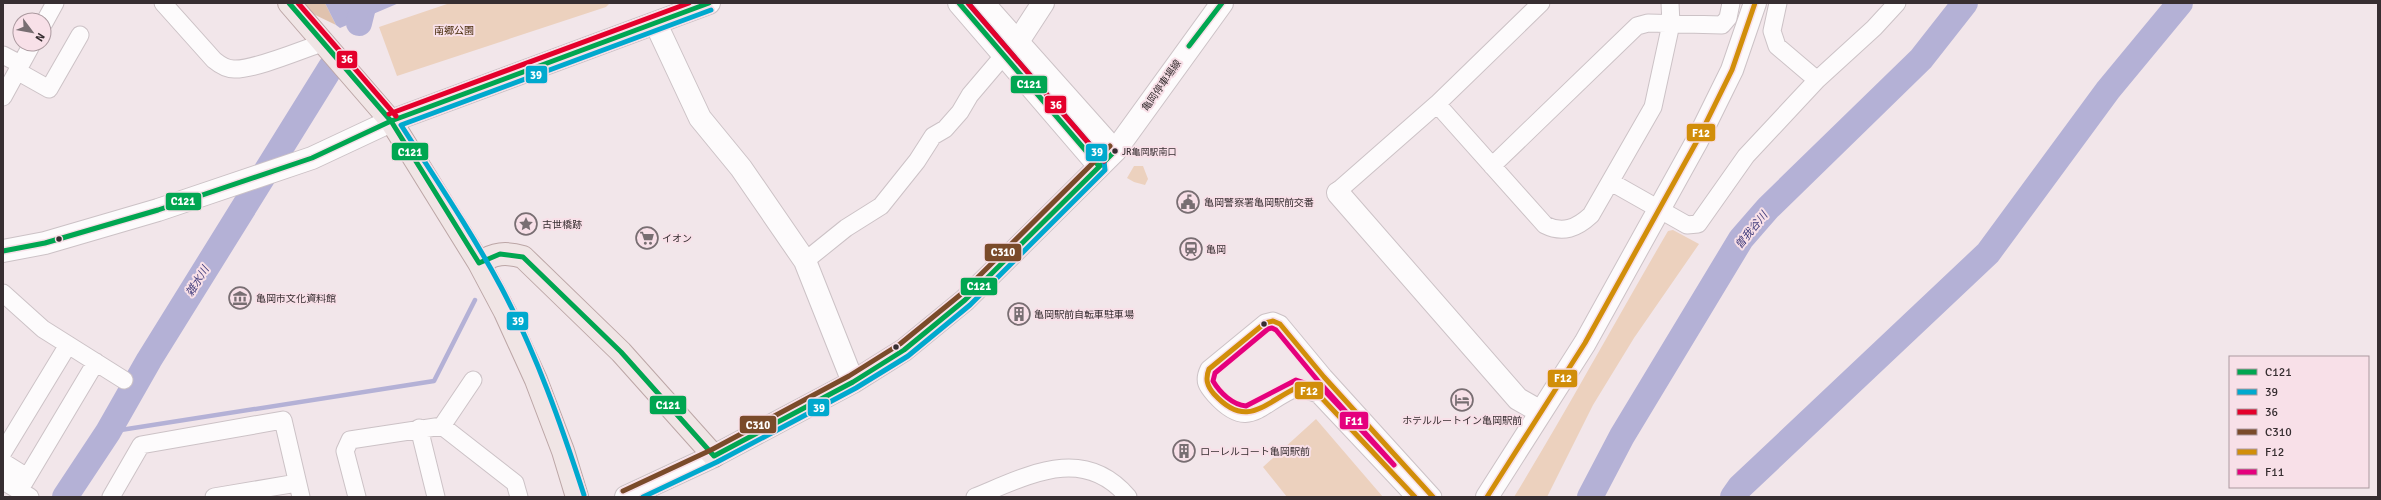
<svg xmlns="http://www.w3.org/2000/svg" width="2381" height="500" font-family="Signika,'Noto Sans JP',sans-serif">
	<rect width="100%" height="100%" fill="#f2e6ea"/>
	<path fill="#ecd1be" d="M450,3H610L606,7L397,76L379,27Z
		M1134,166H1143L1148,179L1145,185L1134,182L1127,178Z
		M1673,230L1699,244L1634,338L1593,405L1547,497H1514C1567,410 1616,320 1668,231Z
		M1316,419L1383,497H1287L1263,467Z"/>
	<path fill="#e0c2ae" d="M305,3H325L336,25L307,11Z"/>
	<path fill="#b4b1d6" d="M325,3H399L340,28L336,25Z"/>
	<g fill="none" stroke-linecap="round" stroke-linejoin="round">
		<path stroke="#b4b1d6" stroke-width="4.5" d="M108,432L434,381L475,300"/>
		<path stroke="#b4b1d6" stroke-width="26" d="M359,23L364,3
			M65,497L108,432L149,360L331,67
			M1590,497L1622,436L1741,239L1768,208L1921,59L1965,3
			M1733,497L1740,487L1988,253L2108,90L2180,3"/>
		<g stroke="#ccc2c6" stroke-width="19">
			<path id="street" d="M163,3L214,60C220,65 226,69 234,69C254,70 301,50 322,43
				M1778,3L1772,31L1777,46L1817,80
				M44,23L55,3
				M3,55L20,64
				M17,71L49,89L80,35
				M3,97L32,44
				M1437,104L1545,225C1563,234 1577,228 1591,215L1653,107L1671,24L1670,3
				M1492,166L1637,26L1648,23L1722,25L1728,18L1731,3
				M1611,182L1687,225L1698,224L1746,156L1817,80L1874,28L1897,3
				M1338,193L1339,190L1437,104L1541,3
				M805,261L846,228L881,206L917,161L933,136L945,129L960,112L970,95L1004,55
				M3,293L43,329L124,380
				M442,426L515,483L519,497
				M419,428L436,497
				M3,452L68,345
				M3,462L27,477
				M3,481L30,497
				M19,491L96,362
				M111,497L141,445L283,420L301,497
				M214,497L297,483
				M357,497L345,451L350,440L442,426L473,380
				M975,497C1027,476 1083,444 1128,497
				M1415,497L1318,394L1298,387C1261,401 1250,434 1215,395C1207,386 1203,381 1209,369L1265,323L1273,321L1280,324L1324,377L1433,497"/>
		</g>
		<g stroke="#ccc2c6" stroke-width="24">
			<path id="secondary" d="M959,3L1099,166
				M983,3L1115,151
				M656,24L700,118L741,168L805,261L853,382
				M1007,52L1017,43L1043,3
				M1338,193L1518,399L1541,412
				M3,251L45,243L158,210L312,158L391,121L709,3
				M626,497L714,456L853,382L904,350L965,300L1115,151L1222,3
				M1487,497L1585,343L1697,141L1732,70L1755,3"/>
		</g>
		<g stroke="#bca6a6" stroke-width="24">
			<path id="primary" d="M289,3L391,121L479,263L505,312L536,380L563,451L577,497
				M479,263C494,253 506,252 523,257L621,352L714,456"/>
		</g>
		<use href="#street" stroke="#fdfbfc" stroke-width="17"/>
		<use href="#secondary" stroke="#fdfbfc" stroke-width="22"/>
		<use href="#primary" stroke="#f0e5e5" stroke-width="22"/>
		<g stroke="#f8e0e8" stroke-width="8">
			<path id="bus-1" d="M289,3L391,121L479,263L500,254L523,257L621,352L714,456L853,382L904,350L965,300L1115,151
				M959,3L1099,166
				M1189,46L1222,3
				M3,251L45,243L158,210L312,158L391,121L709,3"/>
		</g>
		<g stroke="#f8e0e8" stroke-width="8">
			<path id="bus-2" d="M584,495C561,424 536,353 501,287C471,231 435,178 401,125L711,10
				M643,497L717,462L856,388L908,356L970,305L1105,170L1104,161L968,3"/>
		</g>
		<g stroke="#f8e0e8" stroke-width="8">
			<path id="bus-3" d="M298,3L396,116
				M968,3L1104,161
				M389,114L689,3"/>
		</g>
		<g stroke="#f8e0e8" stroke-width="8">
			<path id="bus-4" d="M623,491L711,450L849,376L900,344L960,295L1110,146"/>
		</g>
		<g stroke="#f8e0e8" stroke-width="8">
			<path id="bus-5" d="M1415,497L1318,394L1298,387C1264,403 1247,430 1214,394C1207,386 1205,379 1209,369L1265,323L1273,321L1280,324L1324,377L1433,497
				M1487,497L1585,343L1697,141L1732,70L1755,3"/>
		</g>
		<g stroke="#f8e0e8" stroke-width="8">
			<path id="bus-6" d="M1272,328L1276,330L1319,382L1394,465L1323,389L1296,380L1246,406C1233,405 1220,393 1213,381L1215,373L1268,329Z"/>
		</g>
		<use href="#bus-1" stroke="#00a651" stroke-width="5"/>
		<use href="#bus-2" stroke="#00a9ce" stroke-width="5"/>
		<use href="#bus-3" stroke="#e4002b" stroke-width="5"/>
		<use href="#bus-4" stroke="#7a4b2a" stroke-width="5"/>
		<use href="#bus-5" stroke="#d18e0a" stroke-width="5"/>
		<use href="#bus-6" stroke="#e5007d" stroke-width="5"/>
	</g>
	<defs>
		<g id="civic-ring" transform="scale(1.15)"><circle r="9.5" fill="#f8e0e8" stroke="#786e72" stroke-width="1.5"/><path d="M-.6-6.5H3V-4.5H.6V-3L4-1V1h2V6H-6V1h2V-1L-.6-3ZM-1.2 2.5V6h2.4V2.5Z" fill="#786e72"/></g>
		<g id="sight-ring" transform="scale(1.15)"><circle r="9.5" fill="#f8e0e8" stroke="#786e72" stroke-width="1.5"/><path d="M0-6L1.8-2.2L6-1.7L2.9 1.2L3.7 5.4L0 3.3L-3.7 5.4L-2.9 1.2L-6-1.7L-1.8-2.2Z" fill="#786e72"/></g>
		<g id="supermarket-ring" transform="scale(1.15)"><circle r="9.5" fill="#f8e0e8" stroke="#786e72" stroke-width="1.5"/><path d="M-6-5.5h2.5l.6 2H6L4.5 2H-2.5L-4.4-4H-6ZM-1.5 3.2a1.3 1.3 0 1 0 .1 0ZM3 3.2a1.3 1.3 0 1 0 .1 0Z" fill="#786e72"/></g>
		<g id="station-ring" transform="scale(1.15)"><circle r="9.5" fill="#f8e0e8" stroke="#786e72" stroke-width="1.5"/><path d="M-3-6H3Q5-6 5-4V2Q5 4 3 4L4.5 6H3L1.5 4h-3L-3 6H-4.5L-3 4Q-5 4-5 2V-4Q-5-6-3-6ZM-3.5-4v3h7v-3ZM-3.5 1v1.5H-2V1ZM2 1v1.5H3.5V1Z" fill="#786e72"/></g>
		<g id="museum-ring" transform="scale(1.15)"><circle r="9.5" fill="#f8e0e8" stroke="#786e72" stroke-width="1.5"/><path d="M0-6L6-3V-2H-6V-3ZM-5-1h2V3h-2ZM-1-1h2V3h-2ZM3-1h2V3H3ZM-6 4H6V6H-6Z" fill="#786e72"/></g>
		<g id="building-ring" transform="scale(1.15)"><circle r="9.5" fill="#f8e0e8" stroke="#786e72" stroke-width="1.5"/><path d="M-4-6H4V6H1V3H-1V6H-4ZM-2.5-4.3h1.7v1.8h-1.7ZM.8-4.3h1.7v1.8H.8ZM-2.5-1h1.7V.8h-1.7ZM.8-1h1.7V.8H.8Z" fill="#786e72"/></g>
		<g id="hotel-ring" transform="scale(1.15)"><circle r="9.5" fill="#f8e0e8" stroke="#786e72" stroke-width="1.5"/><path d="M-6-4.5h1.5V1H6V5H4.5V3h-9V5H-6ZM-4 0a1.8 1.8 0 1 1 3.6 0ZM.5 0V-2.5h3Q6-2.5 6 0Z" fill="#786e72"/></g>
	</defs>
	<g fill-rule="evenodd">
		<use href="#civic-ring" x="1188" y="202"/>
		<use href="#sight-ring" x="526" y="224"/>
		<use href="#supermarket-ring" x="647" y="238"/>
		<use href="#station-ring" x="1191" y="249"/>
		<use href="#museum-ring" x="240" y="298"/>
		<use href="#building-ring" x="1019" y="314"/>
		<use href="#hotel-ring" x="1462" y="400"/>
		<use href="#building-ring" x="1184" y="451"/>
	</g>
	<g fill="#372e31" stroke="#f8e0e8" stroke-width="1.5">
		<circle cx="1115" cy="151" r="3.5"/>
		<circle cx="59" cy="239" r="3.5"/>
		<circle cx="1264" cy="324" r="3.5"/>
		<circle cx="896" cy="347" r="3.5"/>
	</g>
	<g text-anchor="middle" stroke-width="4" stroke-linejoin="round" paint-order="stroke">
		<g font-size="9" fill="#372e31" stroke="#f8e0e8" text-anchor="start">
			<text x="1122" y="155">JR亀岡駅南口</text>
		</g>
		<g font-size="10" fill="#432605" stroke="#f8e0e8">
			<text x="454" y="34">南郷公園</text>
		</g>
		<g font-size="10" fill="#372e31" stroke="#f8e0e8">
			<text transform="translate(1161 85) rotate(-55)" y="4">亀岡停車場線</text>
		</g>
		<g font-size="10" fill="#372e31" stroke="#f8e0e8" text-anchor="start">
			<text x="1204" y="206">亀岡警察署亀岡駅前交番</text>
			<text x="542" y="228">古世橋跡</text>
			<text x="662" y="242">イオン</text>
			<text x="1206" y="253">亀岡</text>
			<text x="256" y="302">亀岡市文化資料館</text>
			<text x="1034" y="318">亀岡駅前自転車駐車場</text>
			<text x="1462" y="424" text-anchor="middle">ホテルルートイン亀岡駅前</text>
			<text x="1200" y="455">ローレルコート亀岡駅前</text>
		</g>
		<g font-size="11" font-style="italic" fill="#433e7d" stroke="#f8e0e8">
			<text transform="translate(1751 230) rotate(-51)" y="4">曽我谷川</text>
			<text transform="translate(197 281) rotate(-58)" y="4">雑水川</text>
		</g>
	</g>
	<g stroke="#f8e0e8" stroke-width="1.5">
		<rect x="336" y="50" width="22" height="19" rx="4" fill="#e4002b"/>
		<rect x="525" y="65" width="23" height="19" rx="4" fill="#00a9ce"/>
		<rect x="1010" y="75" width="38" height="19" rx="4" fill="#00a651"/>
		<rect x="1044" y="95" width="23" height="19" rx="4" fill="#e4002b"/>
		<rect x="1686" y="123" width="30" height="19" rx="4" fill="#d18e0a"/>
		<rect x="391" y="142" width="38" height="19" rx="4" fill="#00a651"/>
		<rect x="1085" y="143" width="23" height="19" rx="4" fill="#00a9ce"/>
		<rect x="165" y="192" width="37" height="19" rx="4" fill="#00a651"/>
		<rect x="984" y="243" width="38" height="19" rx="4" fill="#7a4b2a"/>
		<rect x="960" y="277" width="38" height="19" rx="4" fill="#00a651"/>
		<rect x="506" y="311" width="23" height="20" rx="4" fill="#00a9ce"/>
		<rect x="1547" y="369" width="31" height="19" rx="4" fill="#d18e0a"/>
		<rect x="1294" y="381" width="30" height="19" rx="4" fill="#d18e0a"/>
		<rect x="649" y="395" width="38" height="20" rx="4" fill="#00a651"/>
		<rect x="807" y="398" width="23" height="19" rx="4" fill="#00a9ce"/>
		<rect x="1339" y="411" width="30" height="19" rx="4" fill="#e5007d"/>
		<rect x="739" y="415" width="38" height="19" rx="4" fill="#7a4b2a"/>
	</g>
	<g font-size="11" text-anchor="middle" font-weight="bold" fill="#fff">
		<text x="347" y="63">36</text>
		<text x="536" y="79">39</text>
		<text x="1029" y="88">C121</text>
		<text x="1056" y="109">36</text>
		<text x="1701" y="137">F12</text>
		<text x="410" y="156">C121</text>
		<text x="1097" y="156">39</text>
		<text x="183" y="205">C121</text>
		<text x="1003" y="256">C310</text>
		<text x="979" y="290">C121</text>
		<text x="518" y="325">39</text>
		<text x="1563" y="382">F12</text>
		<text x="1309" y="395">F12</text>
		<text x="668" y="409">C121</text>
		<text x="819" y="412">39</text>
		<text x="1354" y="425">F11</text>
		<text x="758" y="429">C310</text>
	</g>
	<rect width="2381" height="500" fill="none" stroke="#372e31" stroke-width="8"/>
	<rect x="2229" y="356" width="140" height="132" fill="#f8e0e8" stroke="#ab999f"/>
	<rect x="2237" y="369" width="20" height="6" fill="#00a651" stroke="#ab999f"/>
	<text x="2265" y="376" font-size="12" fill="#372e31">C121</text>
	<rect x="2237" y="389" width="20" height="6" fill="#00a9ce" stroke="#ab999f"/>
	<text x="2265" y="396" font-size="12" fill="#372e31">39</text>
	<rect x="2237" y="409" width="20" height="6" fill="#e4002b" stroke="#ab999f"/>
	<text x="2265" y="416" font-size="12" fill="#372e31">36</text>
	<rect x="2237" y="429" width="20" height="6" fill="#7a4b2a" stroke="#ab999f"/>
	<text x="2265" y="436" font-size="12" fill="#372e31">C310</text>
	<rect x="2237" y="449" width="20" height="6" fill="#d18e0a" stroke="#ab999f"/>
	<text x="2265" y="456" font-size="12" fill="#372e31">F12</text>
	<rect x="2237" y="469" width="20" height="6" fill="#e5007d" stroke="#ab999f"/>
	<text x="2265" y="476" font-size="12" fill="#372e31">F11</text>
	<g transform="translate(32 32) rotate(122)"><circle r="19" fill="#f8e0e8" stroke="#ab999f"/>
	<path d="M0-3L7 15L0 10L-7 15Z" fill="#786e72"/>
	<text y="-6" font-size="11" font-weight="bold" text-anchor="middle" fill="#372e31">N</text>
	</g>
</svg>
